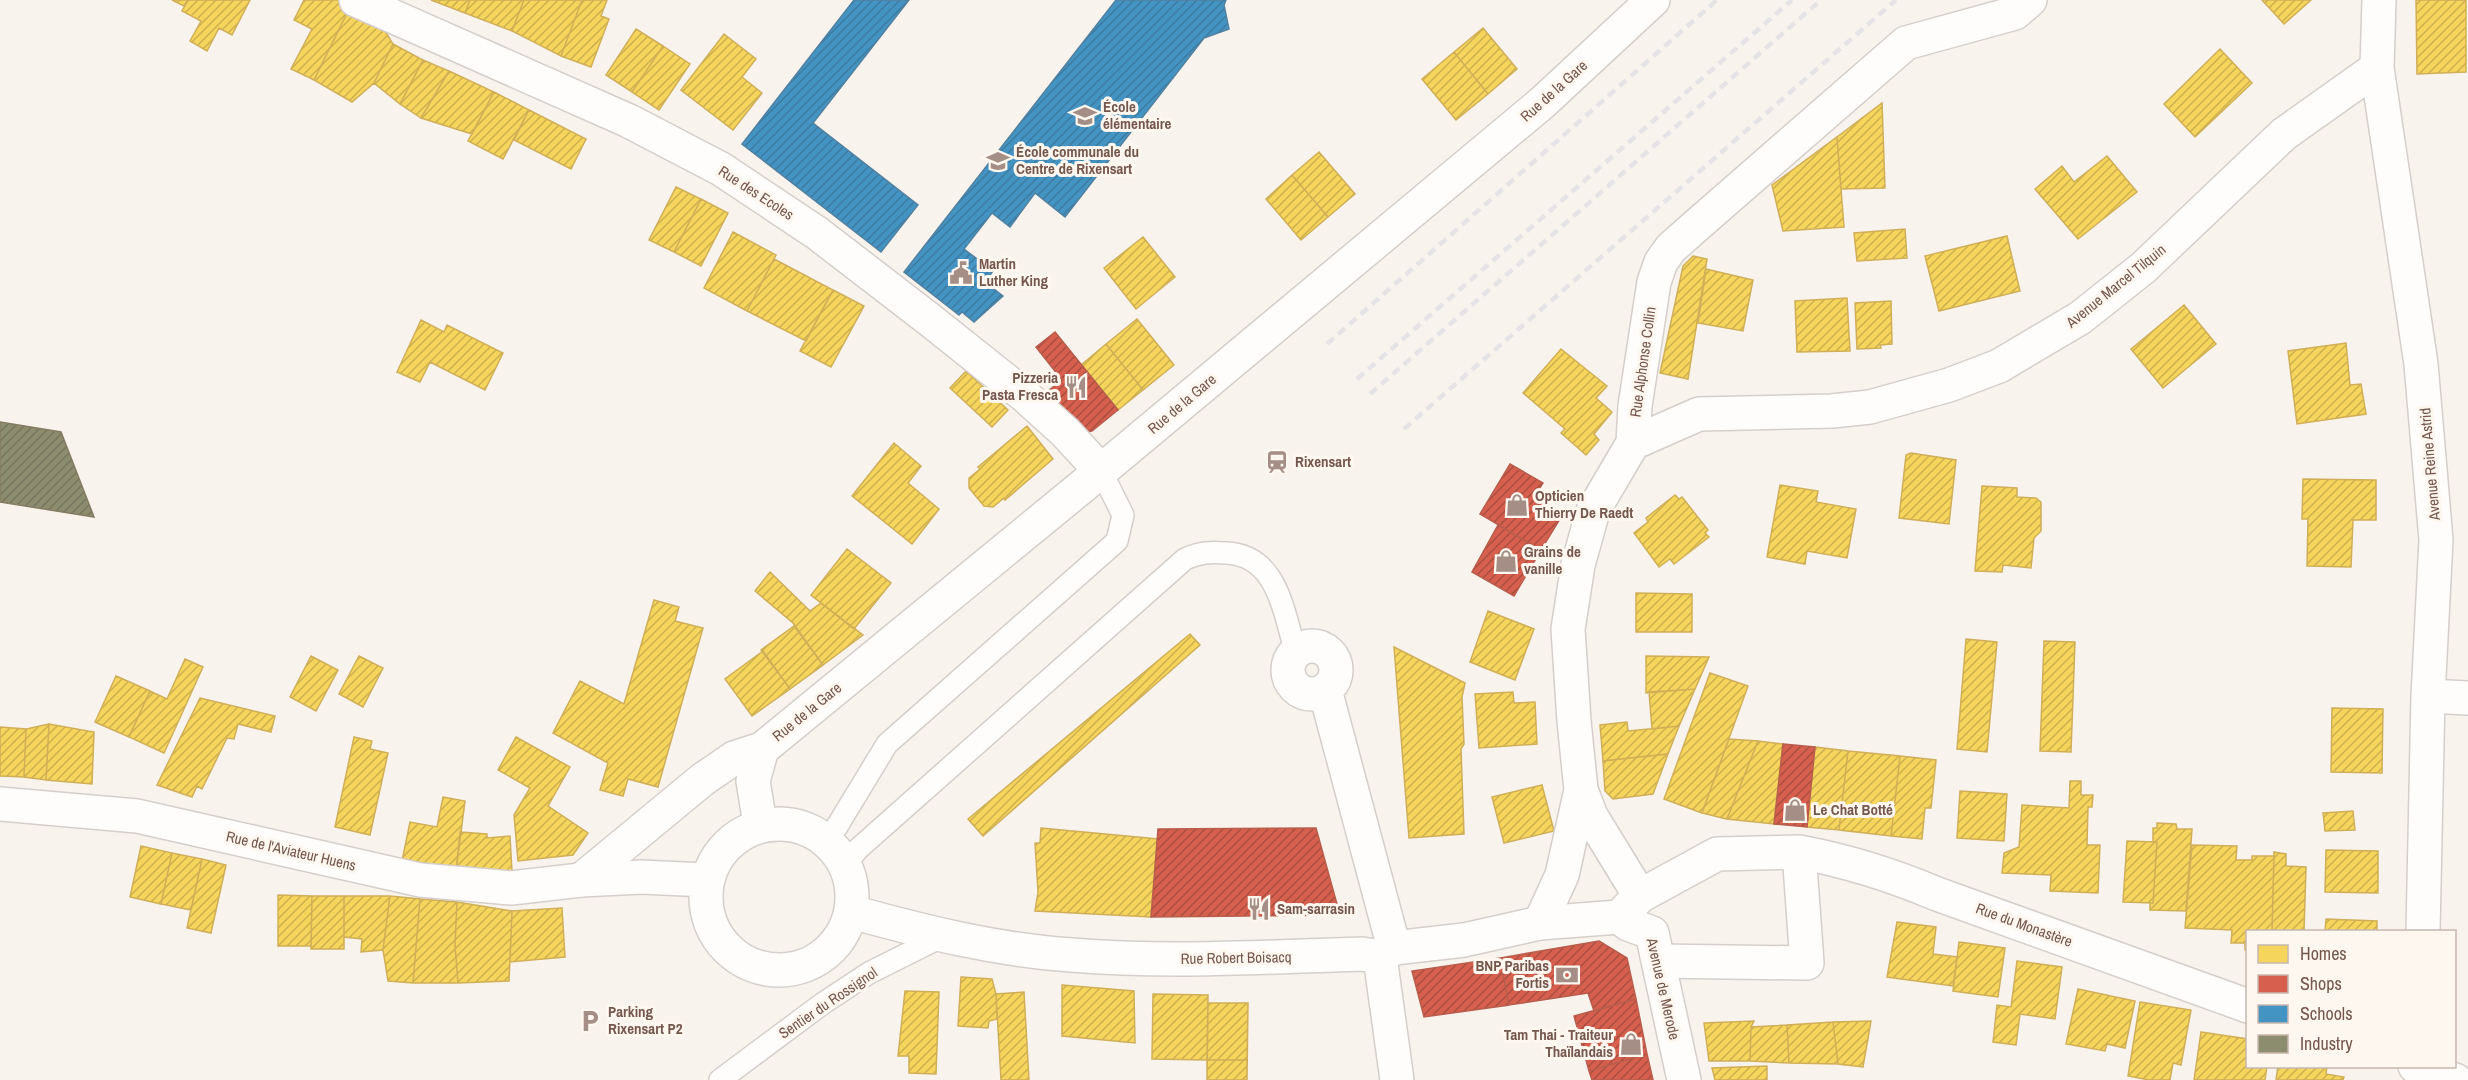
<svg xmlns="http://www.w3.org/2000/svg" width="2468" height="1080" font-family="'Archivo Narrow',sans-serif">
	<defs>
		<pattern id="homes-hatch" width="6" height="6" patternUnits="userSpaceOnUse" patternTransform="scale(1.5)"><rect width="6" height="6" fill="#f6d55c"/><path d="M-1 1l2-2M0 6l6-6M5 7l2-2" fill="none" stroke="#ccb04e"/></pattern>
		<pattern id="shops-hatch" width="6" height="6" patternUnits="userSpaceOnUse" patternTransform="scale(1.5)"><rect width="6" height="6" fill="#d6604d"/><path d="M-1 1l2-2M0 6l6-6M5 7l2-2" fill="none" stroke="#a94e40"/></pattern>
		<pattern id="schools-hatch" width="6" height="6" patternUnits="userSpaceOnUse" patternTransform="scale(1.5)"><rect width="6" height="6" fill="#4393c3"/><path d="M-1 1l2-2M0 6l6-6M5 7l2-2" fill="none" stroke="#3d7ba1"/></pattern>
		<pattern id="industry-hatch" width="6" height="6" patternUnits="userSpaceOnUse" patternTransform="scale(1.5)"><rect width="6" height="6" fill="#8c8c6e"/><path d="M-1 1l2-2M0 6l6-6M5 7l2-2" fill="none" stroke="#77755d"/></pattern>
	</defs>
	<rect width="100%" height="100%" fill="#f8f3ed"/>
	<path fill="url(#homes-hatch)" stroke="#d0af58" stroke-width="1.5" d="M172,0H188L184,6Z
		M188,0H250L232,35L219,28L207,51L190,41L201,21L182,11Z
		M304,0H346L352,3L314,80L291,69L312,29L294,20Z
		M431,0H470L465,13Z
		M470,0H524L512,31L465,13Z
		M524,0H582L561,56L512,31Z
		M582,0H607L601,16L609,19L591,67L561,56Z
		M2262,0H2311L2284,24Z
		M2416,0H2466V72L2417,74Z
		M352,3L377,18L393,44L374,83L352,102L314,80Z
		M1483,28L1517,69L1488,94L1454,52Z
		M636,29L663,46L632,92L606,75Z
		M724,34L756,59L742,77L762,93L733,130L681,90Z
		M393,44L423,60L400,104L374,83Z
		M663,46L690,64L659,110L632,92Z
		M2220,49L2252,83L2195,137L2164,104Z
		M1454,52L1488,94L1456,120L1422,79Z
		M423,60L449,71L421,118L400,104Z
		M449,71L494,92L472,134L421,118Z
		M494,92L529,110L503,159L468,141Z
		M1882,103L1885,188L1841,189L1837,137Z
		M529,110L586,139L571,169L514,140Z
		M1837,137L1844,227L1783,231L1772,185Z
		M1319,152L1355,194L1328,217L1292,175Z
		M2107,156L2137,192L2078,239L2035,189L2062,166L2074,182Z
		M1292,175L1328,217L1301,240L1266,199Z
		M676,187L701,199L674,252L649,240Z
		M701,199L728,213L701,266L674,252Z
		M1905,229L1907,258L1857,261L1854,233Z
		M733,232L776,255L747,311L704,288Z
		M2007,236L2020,291L1939,311L1925,256Z
		M1143,237L1175,277L1136,309L1104,268Z
		M1693,256L1707,259L1688,379L1660,373L1683,266Z
		M774,259L833,290L806,341L747,311Z
		M1706,269L1753,280L1743,331L1698,323Z
		M833,290L864,306L831,367L800,351Z
		M1847,298L1850,351L1797,352L1795,301Z
		M1891,301L1892,344L1880,345L1881,348L1857,349L1855,303Z
		M2184,305L2216,344L2163,388L2131,349Z
		M1137,319L1174,365L1143,390L1106,344Z
		M421,320L444,332L447,325L503,353L485,390L430,362L420,382L397,372Z
		M2346,343L2350,385L2361,384L2366,414L2297,424L2288,351Z
		M1106,344L1143,390L1118,410L1081,365Z
		M1561,349L1607,386L1596,398L1612,412L1594,434L1599,440L1586,455L1561,433L1565,429L1523,393Z
		M966,371L1008,410L992,427L950,388Z
		M1027,426L1053,459L1005,500L1004,498L993,507L984,506L969,488V478L980,469L978,467Z
		M894,443L921,466L908,483L939,509L912,544L852,496Z
		M1911,453L1956,460L1949,524L1899,518L1906,455Z
		M2303,479L2376,480V520H2353L2351,567L2307,566L2308,519H2302Z
		M1780,485L1818,491L1816,502L1856,509L1847,558L1807,551L1805,564L1767,557Z
		M1982,486L2017,488V497L2036,498L2041,502V531L2034,538L2031,568L2003,565L2002,572L1975,571Z
		M1675,495L1679,499L1682,497L1708,530L1705,533L1709,537L1674,564L1670,559L1659,567L1634,533L1648,522L1646,518Z
		M847,549L891,583L854,629L811,595Z
		M770,572L810,611L821,603L863,635L823,665L793,623L755,591Z
		M1636,593L1692,594V632H1636Z
		M654,600L679,607L675,621L703,628L658,787L628,779L623,796L600,790L608,763L553,733L580,681L624,704Z
		M1488,611L1534,629L1515,680L1470,662Z
		M794,626L823,665L790,689L761,650Z
		M1190,634L1200,645L983,836L968,819Z
		M1966,639L1997,642L1987,752L1957,749Z
		M2044,641L2075,642L2071,752L2040,751Z
		M1394,647L1465,683L1462,697L1464,744L1461,749L1464,834L1409,838Z
		M763,651L790,689L752,716L725,679Z
		M311,656L338,670L316,711L290,697Z
		M359,656L383,668L363,707L339,694Z
		M1646,656L1709,657L1695,689L1646,693Z
		M185,659L203,667L164,753L129,737L150,691L167,699Z
		M1710,673L1748,686L1702,813L1664,799Z
		M116,676L150,691L129,737L95,722Z
		M1695,689L1679,726L1652,729L1649,692Z
		M1513,692L1514,703L1535,702L1537,744L1479,748L1475,694Z
		M200,698L275,716L271,732L238,724L234,739L227,738L202,789L197,786L192,797L157,785Z
		M2332,708L2383,709L2382,773L2331,772Z
		M1627,722L1628,731L1679,726L1668,754L1603,761L1600,725Z
		M49,724L46,780L24,777L26,729Z
		M49,724L94,732L92,784L46,780Z
		M0,727L26,729L24,777L0,776Z
		M354,737L372,741L370,749L388,753L370,835L335,827Z
		M516,737L570,767L548,806L588,833L573,855L518,861L514,815L530,788L498,770Z
		M1729,739L1758,741L1727,819L1702,813Z
		M1758,741L1783,744L1774,824L1727,819Z
		M1815,747L1848,751L1839,830L1807,827Z
		M1848,751L1900,756L1891,836L1839,830Z
		M1668,754L1653,794L1613,799L1605,791L1603,761Z
		M1900,756L1936,760L1931,808H1925L1922,839L1891,836Z
		M2070,781H2081V795H2093L2092,807H2088L2087,845H2100L2098,893L2050,891L2051,875L2002,873L2004,853L2019,847L2022,805L2069,808Z
		M1542,785L1554,831L1504,843L1492,797Z
		M1960,791L2007,794L2004,841L1957,838Z
		M443,797L465,801L456,871L402,861L410,822L437,827Z
		M2353,811L2355,830L2325,831L2323,813Z
		M2157,823L2176,824L2177,829H2192L2186,911L2150,910V903H2153L2157,842H2153V828H2157Z
		M1041,828L1158,839L1151,917L1035,911L1038,892L1035,843H1040Z
		M460,832L487,834V838L510,836L512,872L456,871Z
		M2127,841L2157,842L2153,903L2123,902Z
		M2192,845L2237,846L2236,860H2252V856H2274L2272,932H2248V950H2245V943H2231L2232,930L2185,928Z
		M141,846L172,853L161,904L130,897Z
		M2326,850L2378,851V893L2325,892Z
		M2274,852L2286,854V866L2306,867L2304,932H2272Z
		M172,853L202,859L191,910L161,904Z
		M202,859L226,865L211,933L187,928Z
		M278,895L312,896L311,946H278Z
		M312,896H344V949H311Z
		M344,896H390L383,950L361,952L362,939L344,937Z
		M390,896L420,899L413,983L388,981L383,950Z
		M420,899L457,902L455,945L458,983H413Z
		M457,902L512,911L509,981L458,983L455,945Z
		M562,908L565,957L510,962L512,911Z
		M2326,919L2377,921V932H2325Z
		M1897,922L1936,927L1933,954L1957,957L1953,986L1887,977Z
		M1959,942L2005,948L1998,997L1953,991Z
		M2017,961L2062,967L2055,1019L2020,1014L2016,1045L1993,1042L1997,1005L2011,1007Z
		M961,977L992,979L996,994L997,1019L989,1021L988,1028L958,1026Z
		M1062,985L1134,991L1135,1043L1062,1036Z
		M2078,989L2135,1001L2125,1048L2107,1044L2105,1051L2066,1044Z
		M905,991L939,992L936,1074L909,1073V1056H898Z
		M1024,992L1029,1080H1001L996,994Z
		M1153,994L1208,995L1207,1060L1152,1059Z
		M2140,1002L2191,1010L2181,1065L2173,1063L2170,1080H2149L2128,1076Z
		M1208,1003H1248L1247,1080H1207Z
		M1208,1003H1248L1247,1060H1207Z
		M1754,1021L1751,1027L1750,1061H1709L1704,1023Z
		M1871,1021L1863,1067L1838,1064L1833,1022Z
		M1833,1022L1838,1064L1789,1063L1787,1025Z
		M1787,1025L1789,1063L1750,1061L1751,1027Z
		M2201,1032L2248,1039V1066H2267L2265,1080H2194Z
		M1207,1060H1247V1080H1207Z
		M1767,1066V1080H1715L1712,1068Z
		M2278,1066H2327L2326,1074L2344,1077L2343,1080H2276Z"/>
	<path fill="url(#shops-hatch)" stroke="#b95d4d" stroke-width="1.5" d="M1055,332L1118,410L1092,431L1082,432L1044,394L1062,380L1036,347Z
		M1510,464L1543,483L1534,497L1563,514L1541,550L1480,514Z
		M1498,525L1541,550L1514,596L1472,572Z
		M1783,744L1815,747L1807,827L1774,824Z
		M1316,828L1340,915L1151,917L1158,829Z
		M1599,941L1627,958L1636,999L1594,1011L1588,993L1509,1005L1500,958Z
		M1500,958L1509,1005L1424,1017L1412,971Z
		M1636,999L1647,1054L1589,1071L1574,1016Z
		M1647,1054L1653,1080H1592L1589,1071Z"/>
	<path fill="url(#schools-hatch)" stroke="#5281a0" stroke-width="1.5" d="M854,0H909L813,123L918,205L881,252L742,144Z
		M1116,0H1226L1224,5L1229,29L1204,38L1065,217L1035,193L1010,227L992,213L964,249L993,271L985,282L1003,296L974,322L962,312L959,315L904,272Z"/>
	<path fill="url(#industry-hatch)" stroke="#857c64" stroke-width="1.5" d="M0,422L61,432L94,517L0,502Z"/>
	<g fill="none" stroke-linecap="round" stroke-linejoin="round">
		<g stroke="#d6ceca" stroke-width="24">
			<path id="service" d="M821,839L836,828L887,744L1117,541L1123,515L1101,471
				M845,865L858,849L1185,559C1201,552 1209,552 1226,553C1278,555 1283,612 1296,652
				M720,1080L822,1004L869,973L943,936"/>
		</g>
		<g stroke="#d6ceca" stroke-width="36">
			<path id="minor" d="M356,0L629,121L721,169L817,233L930,320L1024,395L1065,432L1101,471
				M2379,0L2377,68L2421,364L2436,540L2428,696L2423,932
				M1633,443L1699,414L1832,411L1870,407L1949,385L1999,366L2080,318L2143,268L2284,134L2377,68
				M1288 670a24 24 0 1 1 48 0a24 24 0 1 1-48 0Z
				M1325,690L1394,948
				M2428,696L2468,698
				M760,824L753,781L762,749L1101,471L1542,103L1653,0
				M1799,852C1848,861 1892,875 1937,894L2248,1006
				M581,880L702,780L734,758L762,749
				M1640,896L1591,816L1581,790L1574,721L1568,629L1578,565L1593,511L1633,443L1635,406L1654,282L1661,262L1671,248L1697,225L1906,43L2015,13L2030,0
				M1624,912L1640,896L1717,854L1799,852L1807,963L1659,961
				M1540,923L1562,875L1581,790
				M2415,1066L2455,1080"/>
		</g>
		<g stroke="#d6ceca" stroke-width="36">
			<path id="tertiary" d="M0,804L137,816L420,880L511,888L581,880L641,877L706,880
				M706 897a73 73 0 1 1 146 0a73 73 0 1 1-146 0Z
				M852,912C924,932 997,950 1071,955C1168,963 1265,957 1362,954L1380,957L1394,948L1464,940L1540,923L1619,917L1628,924L1652,933L1684,1080
				M1380,957L1397,1080"/>
		</g>
		<use href="#service" stroke="#fefdfc" stroke-width="21"/>
		<use href="#minor" stroke="#fefdfc" stroke-width="33"/>
		<use href="#tertiary" stroke="#fefdfc" stroke-width="33"/>
		<path stroke="#e5e3e5" stroke-width="4.5" stroke-dasharray="9 6" stroke-linecap="butt" d="M1327,344L1717,0
			M1357,379L1792,0
			M1370,394L1821,0
			M1404,429L1896,0"/>
	</g>
	<defs>
		<g id="school-bare" transform="scale(1.8)"><path d="M0-5L7-2L0 1L-7-2ZM-4 1L0 2.5L4 1V4Q0 6-4 4Z" fill="#a48e85" stroke="#fef7f0" stroke-width="2.5" paint-order="stroke"/></g>
		<g id="civic-bare" transform="scale(1.8)"><path d="M-.6-6.5H3V-4.5H.6V-3L4-1V1h2V6H-6V1h2V-1L-.6-3ZM-1.2 2.5V6h2.4V2.5Z" fill="#a48e85" stroke="#fef7f0" stroke-width="2.5" paint-order="stroke"/></g>
		<g id="restaurant-bare" transform="scale(1.8)"><path d="M-5-6h1v4h1v-4h1v4h1v-4h1v5L-1.5 .5V6h-2V.5L-5-1ZM5-6V6H3V1.5H1.5Q1.5-4 5-6Z" fill="#a48e85" stroke="#fef7f0" stroke-width="2.5" paint-order="stroke"/></g>
		<g id="station-bare" transform="scale(1.8)"><path d="M-3-6H3Q5-6 5-4V2Q5 4 3 4L4.5 6H3L1.5 4h-3L-3 6H-4.5L-3 4Q-5 4-5 2V-4Q-5-6-3-6ZM-3.5-4v3h7v-3ZM-3.5 1v1.5H-2V1ZM2 1v1.5H3.5V1Z" fill="#a48e85" stroke="#fef7f0" stroke-width="2.5" paint-order="stroke"/></g>
		<g id="shop-bare" transform="scale(1.8)"><path d="M-5-2.5h2.3a2.7 3.5 0 0 1 5.4 0H5L5.5 6h-11ZM-1.5-2.5h3a1.5 2.3 0 0 0-3 0Z" fill="#a48e85" stroke="#fef7f0" stroke-width="2.5" paint-order="stroke"/></g>
		<g id="bank-bare" transform="scale(1.8)"><path d="M-6-4H6V4H-6ZM0-2.3a2.3 2.3 0 1 0 0 4.6a2.3 2.3 0 1 0 0-4.6Z" fill="#a48e85" stroke="#fef7f0" stroke-width="2.5" paint-order="stroke"/></g>
		<g id="parking-bare" transform="scale(1.8)"><path d="M-3.5-5.5H1a3.5 3.5 0 0 1 0 7H-1V5.5H-3.5ZM-1-3.4V-.6H.8a1.4 1.4 0 0 0 0-2.8Z" fill="#a48e85" stroke="#fef7f0" stroke-width="2.5" paint-order="stroke"/></g>
	</defs>
	<g fill-rule="evenodd">
		<use href="#school-bare" x="1085" y="116"/>
		<use href="#school-bare" x="998" y="161"/>
		<use href="#civic-bare" x="961" y="273"/>
		<use href="#restaurant-bare" x="1076" y="387"/>
		<use href="#station-bare" x="1277" y="462"/>
		<use href="#shop-bare" x="1517" y="505"/>
		<use href="#shop-bare" x="1506" y="561"/>
		<use href="#shop-bare" x="1795" y="810"/>
		<use href="#restaurant-bare" x="1259" y="909"/>
		<use href="#bank-bare" x="1567" y="975"/>
		<use href="#parking-bare" x="590" y="1021"/>
		<use href="#shop-bare" x="1631" y="1044"/>
	</g>
	<g text-anchor="middle" stroke-width="6" stroke-linejoin="round" paint-order="stroke">
		<g font-size="15" fill="#76574d" stroke="#fef7f0">
			<text transform="translate(1554 91) rotate(-42)" y="5">Rue de la Gare</text>
			<text transform="translate(756 193) rotate(33)" y="5">Rue des Ecoles</text>
			<text transform="translate(2116 286) rotate(-39)" y="5">Avenue Marcel Tilquin</text>
			<text transform="translate(1643 362) rotate(-82)" y="5">Rue Alphonse Collin</text>
			<text transform="translate(1182 404) rotate(-40)" y="5">Rue de la Gare</text>
			<text transform="translate(2430 464) rotate(-95)" y="5">Avenue Reine Astrid</text>
			<text transform="translate(807 712) rotate(-39)" y="5">Rue de la Gare</text>
			<text transform="translate(291 851) rotate(13)" y="5">Rue de l'Aviateur Huens</text>
			<text transform="translate(2024 925) rotate(20)" y="5">Rue du Monastère</text>
			<text transform="translate(1236 958) rotate(-1)" y="5">Rue Robert Boisacq</text>
			<text transform="translate(1663 989) rotate(77)" y="5">Avenue de Merode</text>
			<text transform="translate(828 1003) rotate(-34)" y="5">Sentier du Rossignol</text>
		</g>
		<g font-size="15" font-weight="bold" fill="#76574d" stroke="#fef7f0" text-anchor="start">
			<text x="1103" y="112">École<tspan x="1103" dy="17">élémentaire</tspan></text>
			<text x="1016" y="157">École communale du<tspan x="1016" dy="17">Centre de Rixensart</tspan></text>
			<text x="979" y="269">Martin<tspan x="979" dy="17">Luther King</tspan></text>
			<text x="1058" y="383" text-anchor="end">Pizzeria<tspan x="1058" dy="17">Pasta Fresca</tspan></text>
			<text x="1295" y="467">Rixensart</text>
			<text x="1535" y="501">Opticien<tspan x="1535" dy="17">Thierry De Raedt</tspan></text>
			<text x="1524" y="557">Grains de<tspan x="1524" dy="17">vanille</tspan></text>
			<text x="1813" y="815">Le Chat Botté</text>
			<text x="1277" y="914">Sam-sarrasin</text>
			<text x="1549" y="971" text-anchor="end">BNP Paribas<tspan x="1549" dy="17">Fortis</tspan></text>
			<text x="608" y="1017">Parking<tspan x="608" dy="17">Rixensart P2</tspan></text>
			<text x="1613" y="1040" text-anchor="end">Tam Thai - Traiteur<tspan x="1613" dy="17">Thaïlandais</tspan></text>
		</g>
	</g>
	<rect x="2246" y="930" width="210" height="138" fill="#fef7f0" stroke="#c8b7af" stroke-width="1.5"/>
	<rect x="2258" y="945" width="30" height="18" fill="#f6d55c" stroke="#c8b7af" stroke-width="1.5"/>
	<text x="2300" y="960" font-size="18" fill="#76574d">Homes</text>
	<rect x="2258" y="975" width="30" height="18" fill="#d6604d" stroke="#c8b7af" stroke-width="1.5"/>
	<text x="2300" y="990" font-size="18" fill="#76574d">Shops</text>
	<rect x="2258" y="1005" width="30" height="18" fill="#4393c3" stroke="#c8b7af" stroke-width="1.5"/>
	<text x="2300" y="1020" font-size="18" fill="#76574d">Schools</text>
	<rect x="2258" y="1035" width="30" height="18" fill="#8c8c6e" stroke="#c8b7af" stroke-width="1.5"/>
	<text x="2300" y="1050" font-size="18" fill="#76574d">Industry</text>
</svg>
